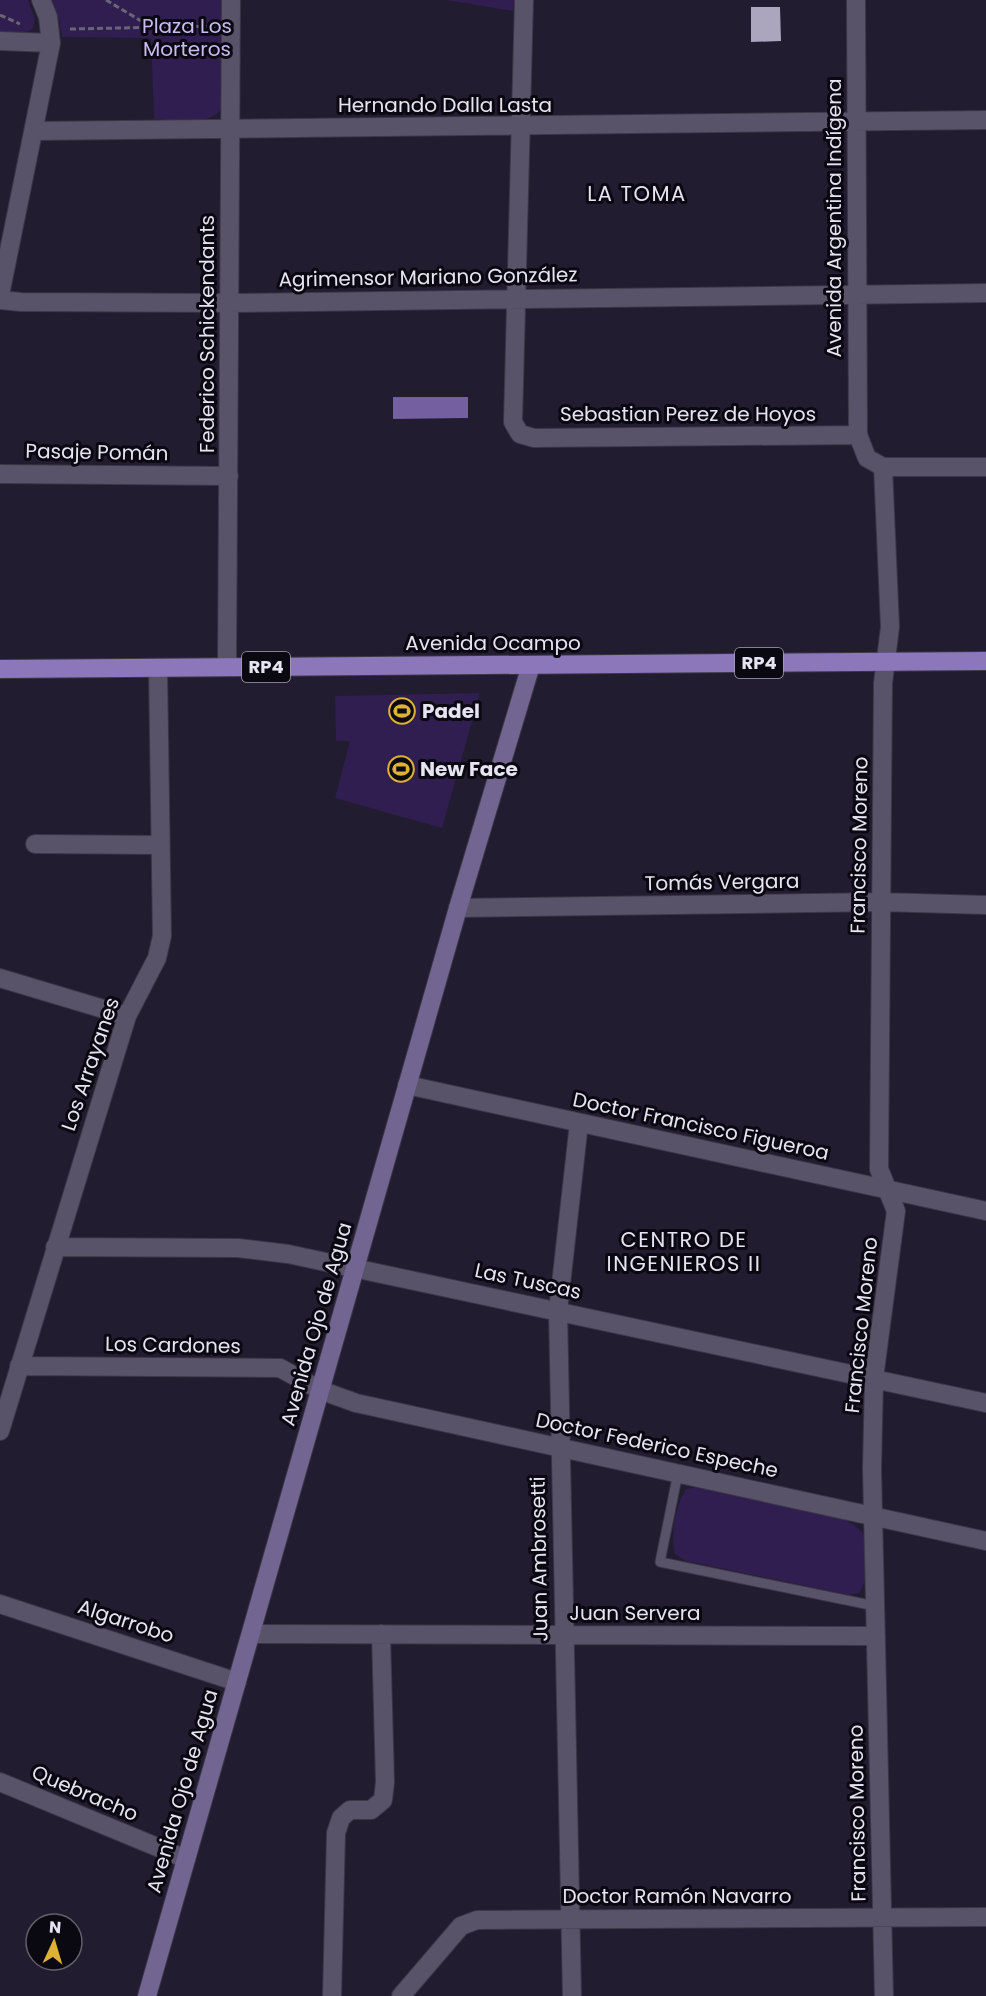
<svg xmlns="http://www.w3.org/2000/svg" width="986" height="1996" font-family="Poppins,sans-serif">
	<rect width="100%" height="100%" fill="#211c2f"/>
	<path fill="#301e50" d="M0,0H28L35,19L33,28L26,33L0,32Z
		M50,0H223L222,109C206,127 177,120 154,119L151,38L62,37L59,19Z
		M446,0H514L513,11Z
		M480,693L442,828L335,798L350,741H336L335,696Z
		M698,1487L844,1519C849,1522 856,1526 860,1530C872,1544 869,1579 859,1593L850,1595L686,1561L675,1554C670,1533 675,1508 686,1489Z"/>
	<path fill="#745fa1" d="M393,397H468V418L393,419Z"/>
	<path fill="#aca5be" d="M751,7H780L781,41L751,42Z"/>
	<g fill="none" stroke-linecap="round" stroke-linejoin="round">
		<g stroke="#3b3746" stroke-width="11">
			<path id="service" d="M678,1473L660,1562L875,1606"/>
		</g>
		<g stroke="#3b3746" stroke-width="20">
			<path id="minor" d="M524,0L513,422L520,434L534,438L858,435
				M856,0L858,435L867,458L883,467H986
				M0,41L51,43
				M34,131L986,120
				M0,295L51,43L48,17L41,0
				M0,300L21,302L230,303L986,293
				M883,467L890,627L883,683L879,1169L896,1211L874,1378L872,1469L884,1996
				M0,474L229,476
				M227,667L231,0
				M35,844L160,845
				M458,908L881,902L986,905
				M0,978L127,1016
				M407,1085L986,1211
				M55,1247L238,1248L288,1254L986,1403
				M19,1366L280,1368L320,1390L356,1403L986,1541
				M0,1431L127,1016L157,958L162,936L158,668
				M0,1604L237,1682
				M251,1634L876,1636
				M0,1782L186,1859
				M332,1996L336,1833L341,1818L350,1810H371L383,1800L385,1782L381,1634
				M401,1996L461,1926L477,1920L986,1917
				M572,1996L558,1311L579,1123"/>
		</g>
		<g stroke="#3b3746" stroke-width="20">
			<path id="secondary" d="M147,1996L458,908L531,665"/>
		</g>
		<g stroke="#3b3746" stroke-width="20">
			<path id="primary" d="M0,669L986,661"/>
		</g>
		<path stroke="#696576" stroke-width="3" stroke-dasharray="6 3" stroke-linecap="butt" d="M106,0L153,28
			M0,15L20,24
			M70,29L215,26"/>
		<use href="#service" stroke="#595369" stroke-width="9"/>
		<use href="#minor" stroke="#595369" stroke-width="18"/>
		<use href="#secondary" stroke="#726592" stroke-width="18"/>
		<use href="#primary" stroke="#8c77ba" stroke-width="18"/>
	</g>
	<defs>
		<g id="stadium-ring" transform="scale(1.35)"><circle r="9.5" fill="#0a0810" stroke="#deb133" stroke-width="1.5"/><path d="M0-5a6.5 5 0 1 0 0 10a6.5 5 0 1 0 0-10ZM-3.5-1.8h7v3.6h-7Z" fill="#deb133"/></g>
	</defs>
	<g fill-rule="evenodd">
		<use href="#stadium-ring" x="402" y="711"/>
		<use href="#stadium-ring" x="401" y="769"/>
	</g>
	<g text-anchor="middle" stroke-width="6" stroke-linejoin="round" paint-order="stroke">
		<g fill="#0a0810" stroke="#a5a2ae" stroke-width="1.5">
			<rect x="735" y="648" width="48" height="30" rx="4.5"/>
			<rect x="242" y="652" width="48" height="30" rx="4.5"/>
		</g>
		<g font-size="18" font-weight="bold" fill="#e7e4f1">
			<text x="759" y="669">RP4</text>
			<text x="266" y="673">RP4</text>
		</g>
		<g font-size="20" fill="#cabaf2" stroke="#0a0810">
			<text x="187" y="33">Plaza Los<tspan x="187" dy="23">Morteros</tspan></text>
		</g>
		<g font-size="20" fill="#e7e4f1" stroke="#0a0810">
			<text x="445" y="112">Hernando Dalla Lasta</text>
			<text transform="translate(834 218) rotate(-90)" y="7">Avenida Argentina Indígena</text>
			<text transform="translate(428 277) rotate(-1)" y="7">Agrimensor Mariano González</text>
			<text transform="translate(207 334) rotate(-90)" y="7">Federico Schickendants</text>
			<text x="688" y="421">Sebastian Perez de Hoyos</text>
			<text transform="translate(97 452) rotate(1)" y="7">Pasaje Pomán</text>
			<text x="493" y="650">Avenida Ocampo</text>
			<text transform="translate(859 845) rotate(-89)" y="7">Francisco Moreno</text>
			<text transform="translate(722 882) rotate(-1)" y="7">Tomás Vergara</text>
			<text transform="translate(90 1064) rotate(-71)" y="7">Los Arrayanes</text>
			<text transform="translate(701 1126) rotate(12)" y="7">Doctor Francisco Figueroa</text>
			<text transform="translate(528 1281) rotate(12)" y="7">Las Tuscas</text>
			<text transform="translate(316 1324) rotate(-74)" y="7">Avenida Ojo de Agua</text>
			<text transform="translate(861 1325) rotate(-84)" y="7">Francisco Moreno</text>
			<text transform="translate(173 1345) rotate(1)" y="7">Los Cardones</text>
			<text transform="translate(657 1445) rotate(12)" y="7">Doctor Federico Espeche</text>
			<text transform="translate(539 1559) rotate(-91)" y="7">Juan Ambrosetti</text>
			<text x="635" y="1620">Juan Servera</text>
			<text transform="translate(126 1621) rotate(18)" y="7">Algarrobo</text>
			<text transform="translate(182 1791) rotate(-74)" y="7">Avenida Ojo de Agua</text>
			<text transform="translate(85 1793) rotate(23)" y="7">Quebracho</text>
			<text transform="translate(857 1813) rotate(-91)" y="7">Francisco Moreno</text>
			<text x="677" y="1903">Doctor Ramón Navarro</text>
		</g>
		<g font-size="20" font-weight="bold" fill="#e7e4f1" stroke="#0a0810" text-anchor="start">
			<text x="422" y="718">Padel</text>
			<text x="420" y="776">New Face</text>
		</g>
		<g font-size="21" letter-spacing="1.5" fill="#e7e4f1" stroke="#0a0810">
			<text x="637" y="201">LA TOMA</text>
			<text x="684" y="1247">CENTRO DE<tspan x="684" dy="24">INGENIEROS II</tspan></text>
		</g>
	</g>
	<g transform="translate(54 1942) rotate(4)"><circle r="28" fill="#0a0810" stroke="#62606a" stroke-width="1.5"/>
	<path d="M0-4.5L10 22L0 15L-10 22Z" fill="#deb133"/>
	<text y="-9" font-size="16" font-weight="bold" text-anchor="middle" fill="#e7e4f1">N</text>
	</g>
</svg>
